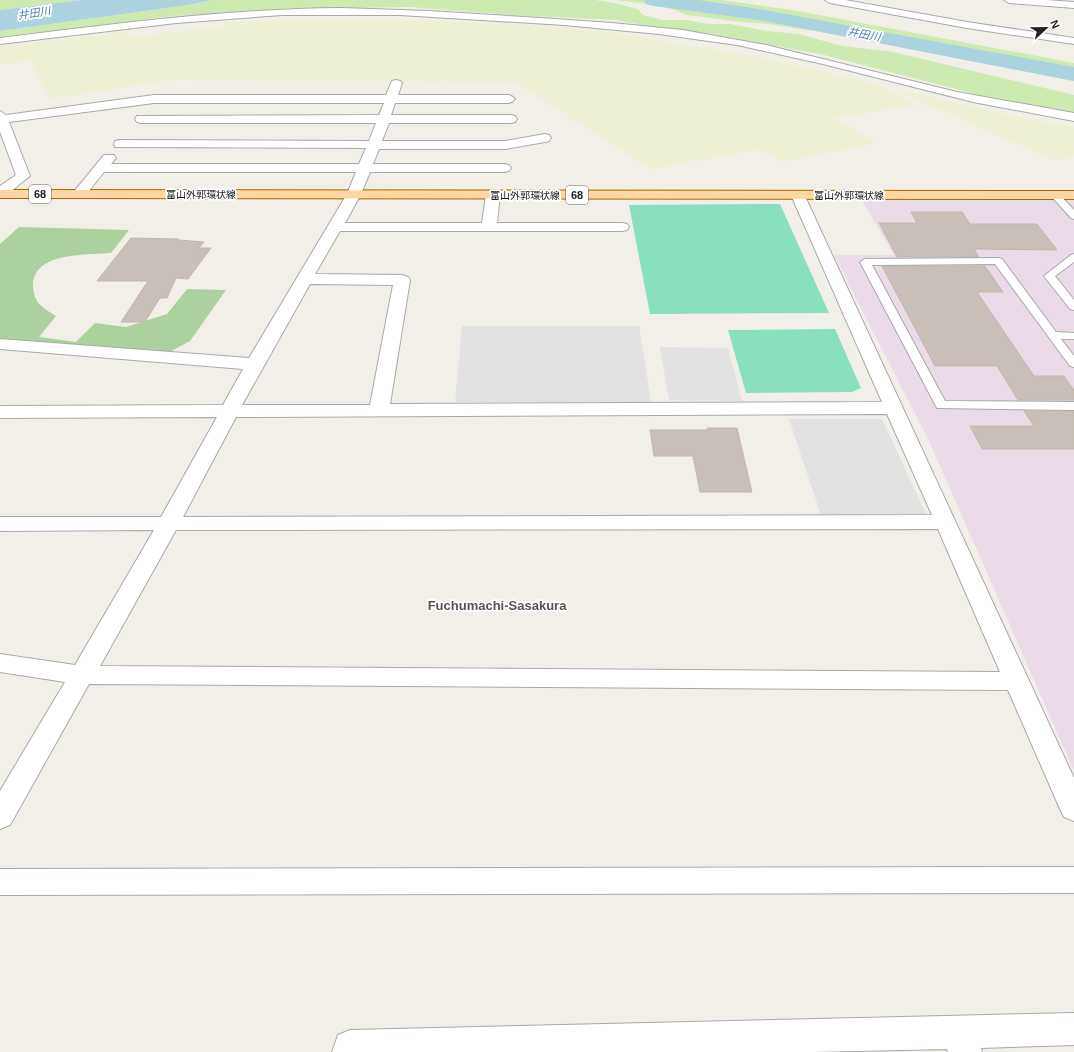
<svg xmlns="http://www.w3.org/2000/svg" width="1074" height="1052" font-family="Arial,'Noto Sans JP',sans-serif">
	<rect width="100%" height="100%" fill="#f2efe9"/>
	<path fill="#ebdbe8" d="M861,199H1074V771L929,441L834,255H894Z"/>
	<path fill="#eef0d5" d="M317,19L423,20L539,26L602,31L749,55L876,84L917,104L832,119L878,143L783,162L760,149L651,169L515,82L171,80L50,99L31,61L0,64V46L124,32L129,37L226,26L223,22Z
		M887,87L1037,121L1074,127V157L1054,160Z"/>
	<path fill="#cdebb0" d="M0,0H81L0,10Z
		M211,0H595L619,4L638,9L643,15L662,20H687L708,24H730L767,31L799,34L842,46L893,52L1074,95V114L1022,106L824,55L714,34L654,27L616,20L512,15L410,7L280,9L173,16L0,38V31L188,5Z
		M615,0H722L798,11L1074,63V81L951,57L875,40L767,24L733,21L687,15L665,6Z"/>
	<path fill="#add19e" d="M19,227L129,230L111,253C87,255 32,252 33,286C34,304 42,307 56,316L39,337L76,342L95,323L126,327L167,314L187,289L226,290L190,341L162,356L0,347V244Z"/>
	<path fill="#88e0be" d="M780,204L829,313L650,314L629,205Z
		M835,329L861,388L852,392L746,393L728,330Z"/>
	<path fill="#e2e2e2" d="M462,326H639L651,402H455Z
		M660,347L728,348L742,401L669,400Z
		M789,419H882L926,514L821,515Z"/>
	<path fill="#aad3df" d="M81,0H211L188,5L0,31V10Z"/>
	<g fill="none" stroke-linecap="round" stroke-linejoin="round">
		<path fill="#aad3df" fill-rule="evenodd" d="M644,0H699L759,9L1074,67V81L759,20L653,6L646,4Z"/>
	</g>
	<path fill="#c7bfb8" stroke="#c4b6ab" d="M911,212H962L970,224H1037L1057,250L974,249L979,257H897L879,223H917Z
		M131,238L179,239L178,240L204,242L199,248H211L188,279L176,278L167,298H160L145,322H121L148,281H97Z
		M882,266H985L1003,292H977L1034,376H1064L1074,390V400H1018L997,366H935Z
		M1024,411H1074V449H982L970,426H1034Z
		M707,428H737L752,492H700L693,456H654L650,430H708Z"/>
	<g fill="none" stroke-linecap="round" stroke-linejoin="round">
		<g stroke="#a9a9a9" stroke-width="2">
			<path id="lane" d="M1055,192L1058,193L1074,210V219L1071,218L1052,197L1051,195L1052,193Z
				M1074,254V262L1055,276L1074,300V310L1070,309L1044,276L1071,255Z
				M998,258L1002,259L1056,332L1074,333V339H1061L1074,356V367L1070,366L995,264L872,265L945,401L1074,402V410L937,408L860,262L865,259Z"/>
		</g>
		<g stroke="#a9a9a9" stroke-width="2">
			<path id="street" d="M825,0H845L967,22L1074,38V44L967,28L830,3Z
				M1004,0H1046L1074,2V8L1009,3Z
				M341,8L429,11L541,18L612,23L683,30L766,45L957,92L1074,113V121L973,102L823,64L737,45L659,34L564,25L400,15H282L176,23L0,44V38C114,24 226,9 341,8Z
				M396,80L400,81L402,83L398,95H509L513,97L515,99L513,101L509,103H395L391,115H511L515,116L517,119L515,122L511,123H389L382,141H505L545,134L549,135L551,138L549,141L545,142L505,149H379L373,164H504L509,165L511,168L509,171L504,172H370L361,194L345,223H482L486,195L488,192L493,191L498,192L500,195L497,223H622L627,224L629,227L627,230L622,231H340L315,274L402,275L408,277L410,280L390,404L882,402L791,195L793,192L798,191L803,192L1074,778V821L1064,817L1060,809L1008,690L89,684L10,825L0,829V791L65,682L0,672V654L75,665L154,530L0,531V517H161L217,417L0,418V406L223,405L243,369L0,349V339L249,358L347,194L356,172H104L84,197L79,198L74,197L72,194L104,155H114L116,158L111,164H359L366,148L115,147L114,144L115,141L120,140L369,141L376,123H141L137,122L135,119L137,116L379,115L384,103H154L9,122L30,176L5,196L0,197V186L16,175L0,132V111L6,115L154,95H386L392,81ZM310,284L393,285L370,405H242ZM887,414L932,515L183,517L236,417ZM938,529L1000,672L100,666L176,530Z
				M1074,867V893L0,895V869Z
				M1074,1013V1045L981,1048L982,1052H948L947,1049L811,1052H332L338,1035L350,1030Z"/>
		</g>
		<g stroke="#a06b00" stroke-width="2">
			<path id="primary" d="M0,190L1074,191V199L0,198Z"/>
		</g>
		<use href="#lane" fill="#fff" fill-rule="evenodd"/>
		<use href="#street" fill="#fff" fill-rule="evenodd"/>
		<use href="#primary" fill="#fcd6a4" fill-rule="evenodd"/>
	</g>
	<g text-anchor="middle" stroke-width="3.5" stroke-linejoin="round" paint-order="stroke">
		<g font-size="10" fill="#222" stroke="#fff">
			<text x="201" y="198">富山外郭環状線</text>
			<text x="525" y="199">富山外郭環状線</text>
			<text x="849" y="199">富山外郭環状線</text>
		</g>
		<g font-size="11" font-style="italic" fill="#4a7aab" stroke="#fff">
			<text transform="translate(34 13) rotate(-9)" y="4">井田川</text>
			<text transform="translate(864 34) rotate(11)" y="4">井田川</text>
		</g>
		<g fill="#fff" stroke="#646464" stroke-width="1">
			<rect x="29" y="185" width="22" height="18" rx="3"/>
			<rect x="566" y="186" width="22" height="18" rx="3"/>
		</g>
		<g font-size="11" font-weight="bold" fill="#222">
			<text x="40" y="198">68</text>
			<text x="577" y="199">68</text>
		</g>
		<g font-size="13" font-weight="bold" fill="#555" stroke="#fff">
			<text x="497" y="610">Fuchumachi-Sasakura</text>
		</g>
	</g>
	<g transform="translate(1046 28) rotate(68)" stroke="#ffffff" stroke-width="3" paint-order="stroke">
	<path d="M0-3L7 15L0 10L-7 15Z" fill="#222222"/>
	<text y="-6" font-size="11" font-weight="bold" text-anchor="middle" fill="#222222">N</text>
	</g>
</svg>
